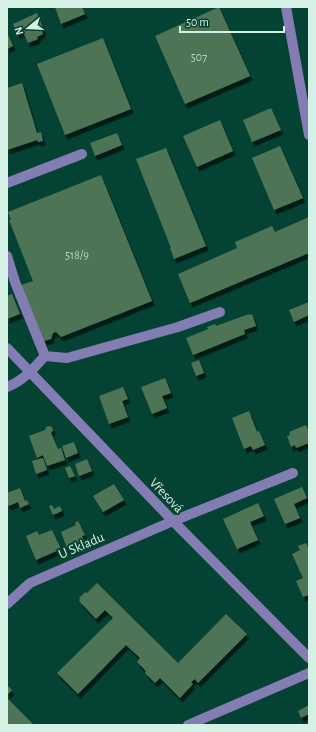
<svg xmlns="http://www.w3.org/2000/svg" width="316" height="732" font-family="'Alegreya Sans',sans-serif">
	<defs>
		<filter id="shadow"><feDropShadow dx="2.5" dy="4.5" stdDeviation="0" flood-color="#0009"/></filter>
	</defs>
	<rect width="100%" height="100%" fill="#044333"/>
	<path fill="#4d7455" filter="url(#shadow)" d="M55,7H82L85,14L61,24Z
		M219,7L250,76L185,104L155,36Z
		M37,13L44,30L42,31L43,34L37,37L38,39L28,43L23,32L17,34L13,24Z
		M7,32L13,46L7,49Z
		M103,38L131,109L65,135L37,64Z
		M22,83L37,133L41,132L43,141L38,142L37,140L7,150V88Z
		M271,108L281,130L252,142L243,120Z
		M220,120L233,151L197,167L183,136Z
		M117,133L122,145L95,156L90,143Z
		M280,146L303,198L274,210L252,158Z
		M166,148L206,246L174,259L170,248H171L136,159Z
		M101,175L152,301L61,337L56,332L53,333L51,339L44,341L21,285L33,281L9,220H11L8,212Z
		M309,217V253L190,303L178,274L237,248L235,242L272,226L275,232Z
		M12,294L20,314L7,319V296Z
		M309,302V315L294,322L289,310Z
		M249,314V315L252,314L256,326L244,330L245,334L193,355L186,338L208,329L207,327L215,324L216,326Z
		M199,360L204,373L196,376L191,363Z
		M165,378L171,393L162,396L167,408L152,414L141,387Z
		M123,387L128,399L122,401L128,417L109,424L99,396Z
		M249,411L257,432L259,431L265,445L253,450L251,446L244,449L232,418Z
		M306,425L309,432V443L296,448L295,445L291,447L287,436L290,435L289,432Z
		M49,426L52,427L53,430L51,433L58,449L61,448L65,460L47,466L43,455L37,458L29,436L45,430L46,427Z
		M74,442L78,453L66,458L62,446Z
		M43,458L47,470L36,474L32,461Z
		M87,459L92,471L79,476L75,464Z
		M70,466L75,476L69,478L65,468Z
		M114,484L124,500L103,512L93,496Z
		M302,487L307,498L294,504L300,518L285,524L274,499Z
		M20,488L25,501L27,500L29,504L20,508L18,502L9,506L7,503V493Z
		M258,503L264,516L250,522L258,540L237,549L223,519Z
		M52,505L54,509L60,506L62,511L53,515L49,506Z
		M78,521L85,535L82,536L84,541L67,548L61,532L76,525L75,523Z
		M52,530L61,549L36,560L26,536L37,531L39,535Z
		M306,543L308,547H309V595L303,597L296,581L303,578L292,554L300,550L298,546Z
		M97,583L178,663L226,614L247,634L198,683L195,679L191,682L193,684L180,698L160,678L155,683L145,673L146,671L137,662L140,658L126,645L78,694L57,673L113,618L105,610L96,619L79,601L80,600L79,598L85,592L87,593Z
		M7,685L12,690L7,695Z
		M7,698L34,725H10L7,722Z
		M309,705V714L301,718L298,711Z"/>
	<g fill="none" stroke-linecap="round" stroke-linejoin="round">
		<path stroke="#847db3" stroke-width="10" d="M286,7L309,135
			M7,183L82,154
			M7,256L15,282L45,356C34,368 23,381 7,387
			M7,348L173,521L309,658
			M45,356L67,358L178,327L220,312
			M7,604L30,583L173,521L293,473
			M188,725L309,673"/>
	</g>
	<g text-anchor="middle" stroke-width="4" stroke-linejoin="round" paint-order="stroke">
		<g font-size="12" fill="#b3d2c2">
			<text x="199" y="61">507</text>
			<text x="77" y="259">518/9</text>
		</g>
		<g font-size="14" fill="#d5f1e6" stroke="#044333">
			<text transform="translate(167 495) rotate(46)" y="5">Vřesová</text>
			<text transform="translate(81 545) rotate(-23)" y="5">U Skladu</text>
		</g>
	</g>
	<rect width="316" height="732" fill="none" stroke="#d5f1e6" stroke-width="16"/>
	<g transform="translate(28 28) rotate(252)" stroke="#044333" stroke-width="3" paint-order="stroke">
	<path d="M0-3L7 15L0 10L-7 15Z" fill="#d5f1e6"/>
	<text y="-6" font-size="11" font-weight="bold" text-anchor="middle" fill="#d5f1e6">N</text>
	</g>
	<path d="M180 26v6h104v-6" fill="none" stroke="#d5f1e6" stroke-width="2"/>
	<text x="186" y="26" font-size="12" fill="#d5f1e6" stroke="#044333" stroke-width="3" paint-order="stroke">50 m</text>
</svg>
